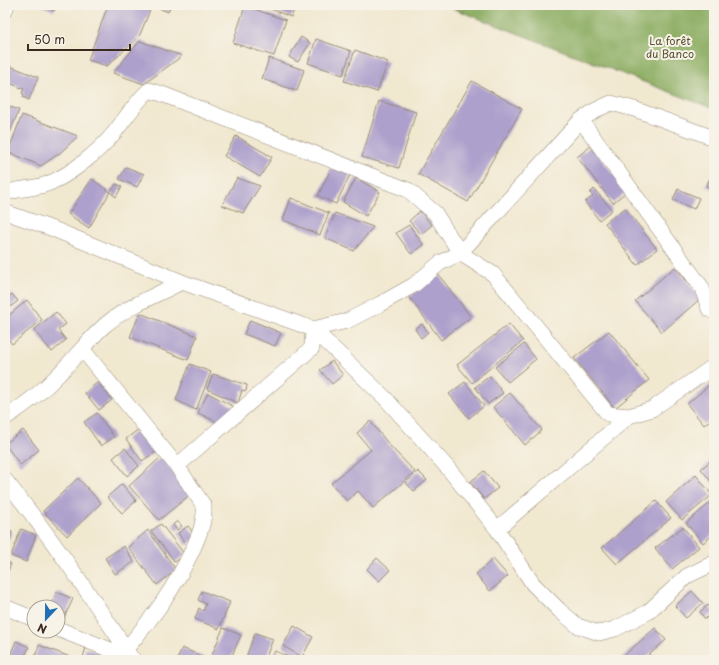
<svg xmlns="http://www.w3.org/2000/svg" width="719" height="665" font-family="'Playpen Sans',sans-serif">
	<rect width="100%" height="100%" fill="#f7f3e8"/>
	<filter id="ink" filterUnits="userSpaceOnUse"><feTurbulence type="fractalNoise" baseFrequency=".025" numOctaves="2"/><feDisplacementMap in="SourceGraphic" scale="8" xChannelSelector="R" yChannelSelector="G"/><feConvolveMatrix kernelMatrix="1 2 1 2 8 2 1 2 1" color-interpolation-filters="sRGB"/></filter>
	<filter id="wash" filterUnits="userSpaceOnUse"><feTurbulence type="fractalNoise" baseFrequency=".012" numOctaves="4" result="noise"/><feDisplacementMap in="SourceGraphic" scale="16" xChannelSelector="R" yChannelSelector="G"/><feGaussianBlur stdDeviation="0.9" result="paint"/><feColorMatrix in="noise" values="0 0 0 0 0 0 0 0 0 0 0 0 0 0 0 0 0 1.4 0 .05"/><feComposite in="paint" operator="in"/></filter>
	<g filter="url(#wash)">
		<rect width="100%" height="100%" fill="#f1e8d0"/>
		<path fill="#8aac61" stroke="#626b40" d="M444,5H714V109Z"/>
		<g id="blocks">
			<path fill="#ada0cc" d="M41,5H56L54,11Z
				M108,5H137L150,10L139,37L107,66L88,60Z
				M151,5H171L168,12Z
				M269,5H282L294,10L291,17L268,8Z
				M245,6L286,20L274,56L233,43Z
				M301,37L310,43L298,62L289,57Z
				M316,39L351,51L343,75L308,63Z
				M140,41L182,56L144,84L113,73Z
				M355,50L388,62L377,92L344,81Z
				M269,58L304,70L297,91L262,79Z
				M5,64L38,77L29,100L23,97L24,94L22,93L24,89L5,81Z
				M472,81L522,109L468,202L418,174Z
				M379,101L416,112L399,168L362,157Z
				M5,105L19,110L5,145Z
				M22,115L78,136L60,153L41,166L8,152Z
				M236,136L272,157L260,177L224,156Z
				M591,146L627,191L613,203L577,157Z
				M333,164L351,173L336,204L318,196Z
				M126,167L144,174L137,187L119,179Z
				M714,171V190L706,186Z
				M237,178L260,186L243,213L222,205Z
				M356,178L380,192L366,216L343,202Z
				M92,179L110,192L116,184L122,186L116,197L110,192L89,228L68,214Z
				M594,189L612,210L599,220L585,202L593,196L590,193Z
				M678,189L699,198L694,209L673,200Z
				M291,198L329,213L320,235L283,220Z
				M625,208L657,249L637,265L605,223Z
				M420,211L432,225L421,234L409,221Z
				M335,213L373,227L354,251L325,238Z
				M409,225L424,245L411,254L396,233Z
				M675,267L701,298L662,332L635,301Z
				M438,274L471,317L441,340L409,297Z
				M12,294L18,301L5,311V300Z
				M27,300L42,320L12,344L5,335V319Z
				M56,312L66,324L58,330L66,340L52,352L34,330Z
				M140,313L197,336L188,360L130,337Z
				M250,320L281,333L275,346L244,334Z
				M422,324L428,332L421,338L415,329Z
				M509,324L523,341L472,383L457,365Z
				M609,331L649,380L615,408L574,358Z
				M524,344L536,359L508,382L495,367Z
				M332,361L343,375L332,384L320,370Z
				M190,364L211,372L196,410L176,400Z
				M213,374L247,385L246,391L242,390L238,403L207,389Z
				M490,376L503,393L488,404L475,387Z
				M714,381V417L704,425L687,404Z
				M98,382L112,400L99,410L85,393Z
				M465,382L484,406L469,418L449,394Z
				M208,393L236,408L217,422L198,413Z
				M510,393L542,430L525,445L493,407Z
				M97,413L114,437L101,446L84,422Z
				M370,421L391,447L415,472L373,508L358,491L347,501L331,483L371,450L357,433Z
				M140,428L157,451L142,461L126,439Z
				M23,430L39,450L20,465L5,444Z
				M125,448L139,466L127,476L113,458Z
				M161,457L191,494L159,520L129,486Z
				M714,458V485L701,469Z
				M418,471L427,480L414,491L406,483Z
				M484,471L498,488L484,499L470,482Z
				M696,475L712,495L682,520L666,502Z
				M78,478L101,503L67,536L43,511Z
				M122,484L136,501L122,513L107,497Z
				M714,500V534L703,543L686,523Z
				M656,501L671,518L617,564L602,548Z
				M177,521L182,526L177,530L173,525Z
				M161,524L185,555L175,562L151,531Z
				M188,526L197,538L186,545L178,533Z
				M683,527L699,547L672,569L655,548Z
				M5,529L12,532L5,547Z
				M21,529L36,535L26,562L11,556Z
				M148,530L176,570L157,585L128,547Z
				M124,546L134,562L115,574L105,558Z
				M377,558L390,570L379,581L367,569Z
				M493,559L508,576L490,591L476,574Z
				M5,561L11,564L5,578Z
				M202,591L230,602L219,629L195,619L199,608L203,611L206,604L198,600Z
				M692,591L703,603L686,618L675,606Z
				M57,592L73,599L63,620L58,618V607H50Z
				M708,605L714,613L705,619L700,612Z
				M294,626L313,637L302,657L283,646Z
				M223,628L241,635L230,660H210Z
				M655,628L666,640L643,660H621L620,659Z
				M255,633L273,639L265,660H245Z
				M16,641L29,647L23,660H13L9,658Z
				M39,645L78,660H34Z
				M86,648L117,660H82Z
				M182,648L204,657L202,660H177Z
				M275,651L296,660H271Z"/>
		</g>
	</g>
	<g filter="url(#ink)">
		<use href="#blocks" fill-opacity="0" stroke="#968977" stroke-width="1"/>
		<g fill="none" stroke-linecap="round" stroke-linejoin="round">
			<g stroke="#968977" stroke-width="16">
				<path id="street" d="M5,10L7,5
					M581,120L702,288L709,309L714,312
					M5,193C20,188 38,189 52,182C74,172 99,151 114,133C126,118 135,103 149,90L162,94L408,190L435,213L460,253L493,274L608,414L629,416
					M5,212L53,229L182,282L313,329L385,398L447,467L497,529L533,584L559,610L578,626L599,633L615,629L648,612L687,576L714,563
					M313,329L347,321L380,304L414,285L440,263L460,253L581,120L596,110L611,103L634,109L714,138
					M83,350L177,466L204,506C205,523 198,538 191,553C173,591 153,617 126,649
					M5,418C25,405 43,391 59,374C75,358 88,340 105,325C128,306 156,295 182,282
					M177,466L312,348L313,329
					M5,480C49,534 87,591 126,649L131,658V660
					M497,529L629,416L652,409L714,366
					M5,607L34,619
					M58,629L133,659"/>
			</g>
			<use href="#street" stroke="#fff" stroke-width="15"/>
		</g>
	</g>
	<g text-anchor="middle" stroke-width="4" stroke-linejoin="round" paint-order="stroke">
		<g font-size="11" fill="#585232" stroke="#f7f3e8">
			<text x="670" y="45">La forêt<tspan x="670" dy="13">du Banco</tspan></text>
		</g>
	</g>
	<rect width="719" height="665" fill="none" stroke="#f7f3e8" stroke-width="20"/>
	<g transform="translate(46 619) rotate(202)"><circle r="19" fill="#f7f3e8" stroke="#aca397"/>
	<path d="M0-3L7 15L0 10L-7 15Z" fill="#1f6fb2"/>
	<text y="-6" font-size="11" font-weight="bold" text-anchor="middle" fill="#3b2a1e">N</text>
	</g>
	<path d="M28 44v6h102v-6" fill="none" stroke="#3b2a1e" stroke-width="2"/>
	<text x="34" y="44" font-size="12" fill="#3b2a1e" stroke="#f7f3e8" stroke-width="3" paint-order="stroke">50 m</text>
</svg>
